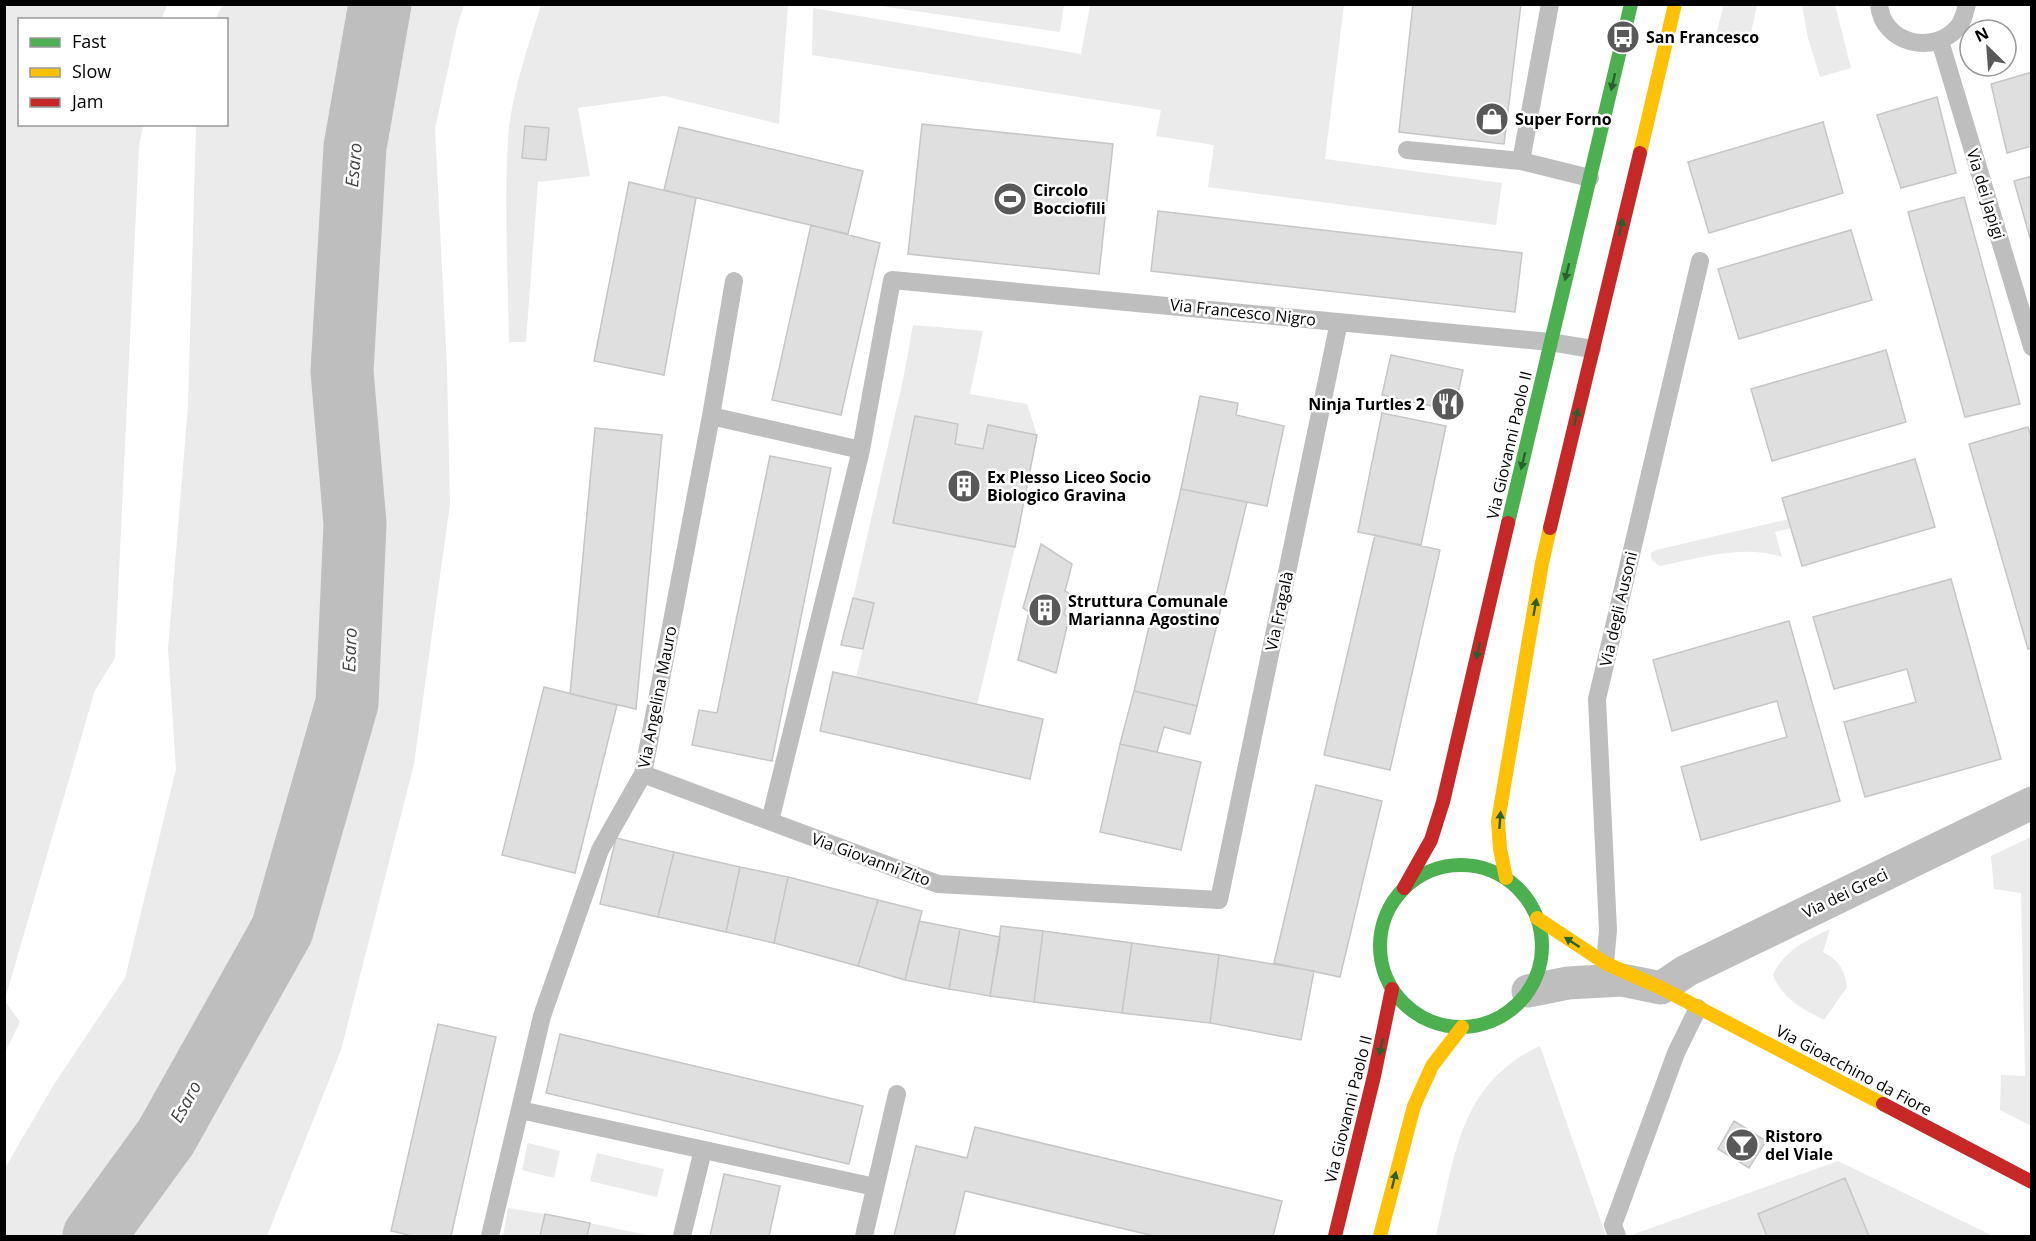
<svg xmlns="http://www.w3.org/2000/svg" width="2036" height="1241" font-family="'Open Sans',sans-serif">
	<rect width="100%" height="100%" fill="#fff"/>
	<path fill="#ebebeb" d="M5,4L167,5L162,19L20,20V124L143,125L139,147L115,658L95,690L5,999Z
		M222,4L464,5L457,27L435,129L447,367L450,504L414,764L341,1050L267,1236H5V1168L53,1086L125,978L176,769L168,649L188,406L196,125L226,124V20L216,19Z
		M1724,4L1757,5L1748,46L1716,35Z
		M541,5H788L779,124L664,96L578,108L590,176L538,182L526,342H509C508,274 504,206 508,139C511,95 528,47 541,5Z
		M874,5H1064L1060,32Z
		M1090,5H1344L1325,159L1502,183L1496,225L1208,187L1214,145L1156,136L1161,110L812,55L813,8L1081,54Z
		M1802,5H1835L1851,68L1820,77L1808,38Z
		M913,325L983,331L970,394L1027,404L1037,435L988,425L983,449L955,444L958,424L915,416L894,522L1015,547L977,705L856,677L874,604L853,598L903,380Z
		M1789,519L1791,528L1775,532L1782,557C1742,544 1700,558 1660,566C1654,562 1650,560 1651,553L1656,550Z
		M2031,837V1126L2000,1110L2001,1075L2025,1076L2021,893L1994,889L1991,856Z
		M1830,929L1823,952C1838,960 1845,969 1847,987L1824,1020C1803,1009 1782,999 1773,975C1783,951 1807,940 1830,929Z
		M5,1001L20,1022L5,1052L4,1001Z
		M1540,1046L1606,1236H1436C1455,1158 1458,1084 1540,1046Z
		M528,1143L560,1151L554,1178L522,1170Z
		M597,1153L664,1169L657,1197L590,1181Z
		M1838,1161L1993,1236H1629Z
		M508,1208L545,1214L540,1236H503Z
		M590,1223L647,1235L646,1236H587Z"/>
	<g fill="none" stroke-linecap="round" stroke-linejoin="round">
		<path stroke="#bebebe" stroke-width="63" d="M94,1236L166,1137L282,930L347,703L355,524L342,371L355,147L380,4"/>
	</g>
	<path fill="#dfdfdf" stroke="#c6c6c6" stroke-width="1.5" d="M1413,4H1521L1504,144L1399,132Z
		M2032,72V146L2007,153L1991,84Z
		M1937,97L1956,173L1901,188L1877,115Z
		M1823,122L1843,193L1709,233L1688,162Z
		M922,124L1113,144L1099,274L908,254Z
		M525,126L549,128L546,160L522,158Z
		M679,127L863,171L848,234L664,190Z
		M2032,176V245L2014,181Z
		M629,182L696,198L664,375L594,361Z
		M1964,197L2020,404L1965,417L1908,212Z
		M1158,211L1522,253L1515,312L1151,271Z
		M811,225L880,243L841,415L772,400Z
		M1851,230L1872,300L1739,339L1718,269Z
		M1886,350L1906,422L1772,461L1751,389Z
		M1391,355L1463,370L1454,411L1382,395Z
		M1200,396L1238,403L1236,415L1284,426L1267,506L1181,489Z
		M1382,413L1446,426L1421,545L1358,532Z
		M915,416L958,424L955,444L983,449L988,425L1037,435L1015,547L893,523Z
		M2028,427L2032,439V648L2028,649L1969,444Z
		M595,428L662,435L636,709L570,694Z
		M770,456L831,468L772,761L692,745L699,710L717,713Z
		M1915,459L1935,527L1802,566L1782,498Z
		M1181,489L1247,502L1197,706L1134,691Z
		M1375,535L1440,550L1390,770L1324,755Z
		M1041,544L1072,564L1065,591L1070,594L1064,614L1069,618L1056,673L1018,660L1029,612L1023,608Z
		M1951,579L2001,759L1865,797L1844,722L1916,702L1907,669L1834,689L1813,617Z
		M853,598L874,603L863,649L841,645Z
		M1789,621L1840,801L1701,840L1681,767L1787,737L1777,701L1672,731L1653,660Z
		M833,672L1043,719L1030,779L820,731Z
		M544,687L617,705L575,873L502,855Z
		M1134,691L1197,706L1190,734L1164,727L1157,752L1120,744Z
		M1120,744L1201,762L1181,850L1100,832Z
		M1316,785L1382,801L1340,977L1274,963Z
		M616,838L674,852L658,917L600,904Z
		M674,852L740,867L726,932L658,917Z
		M740,867L788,877L774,943L726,932Z
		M788,877L878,900L858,966L774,943Z
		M878,900L922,911L905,980L858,966Z
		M919,921L960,929L949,989L905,980Z
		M1001,926L1043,931L1034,1002L990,996Z
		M960,929L1000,937L990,996L949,989Z
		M1043,931L1132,943L1122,1013L1034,1002Z
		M1132,943L1219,955L1210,1023L1122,1013Z
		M1219,955L1314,971L1301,1040L1210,1023Z
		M438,1024L496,1037L451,1236H413L391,1231Z
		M560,1034L863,1106L849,1164L546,1093Z
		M1734,1121L1766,1141L1749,1168L1718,1149Z
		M975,1127L1282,1201L1273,1236H1154L965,1191L954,1236H894L916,1146L967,1158Z
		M724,1174L780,1186L769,1236H710Z
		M1845,1178L1869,1236H1767L1758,1214Z
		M545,1214L590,1223L587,1236H540Z"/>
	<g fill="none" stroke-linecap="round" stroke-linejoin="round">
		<path stroke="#bebebe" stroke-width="18" d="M1879,4C1882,44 1934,56 1958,27C1964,20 1965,12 1967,4
			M1940,41L2032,347
			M1407,150L1521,161L1590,178
			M1521,161L1550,4
			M711,416L861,450
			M643,774L938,884L1219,900L1339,322
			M770,821L861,450L892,280L1550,342L1592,349
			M1605,963L1608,930L1597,699L1700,261
			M520,1110L875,1187
			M490,1236L542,1016L600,850L643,774L711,416L734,281
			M682,1236L703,1150
			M864,1236L897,1094
			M1617,1236L1613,1225L1676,1053L1698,1008"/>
		<path stroke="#bebebe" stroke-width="33" d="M1528,991L1568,983L1622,980L1661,988L1686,971L2032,803"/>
		<path stroke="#4caf50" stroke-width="14" d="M1508,523L1631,4
			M1380 946a81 81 0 1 1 162 0a81 81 0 1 1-162 0Z"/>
		<path stroke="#ffc107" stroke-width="14" d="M1640,153L1675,4
			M1506,878L1500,849L1498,821L1542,563L1550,528
			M1537,918L1605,963L1661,988L1883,1104
			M1380,1236L1414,1106L1432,1066L1462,1027"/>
		<path stroke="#c62828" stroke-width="14" d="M1550,528L1640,153
			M1404,888L1431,840L1443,802L1508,523
			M1883,1104L2032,1182
			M1335,1236L1374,1076L1392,989"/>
	</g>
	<defs><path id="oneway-solid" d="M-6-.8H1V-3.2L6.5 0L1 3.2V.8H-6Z" transform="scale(1.5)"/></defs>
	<g fill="#2a602c">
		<use href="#oneway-solid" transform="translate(1613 82) rotate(103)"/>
		<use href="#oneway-solid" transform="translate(1621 227) rotate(-77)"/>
		<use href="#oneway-solid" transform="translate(1567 272) rotate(104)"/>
		<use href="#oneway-solid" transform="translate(1576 417) rotate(-77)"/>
		<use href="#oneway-solid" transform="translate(1523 461) rotate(104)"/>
		<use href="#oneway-solid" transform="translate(1535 607) rotate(-80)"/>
		<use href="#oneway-solid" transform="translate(1478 651) rotate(103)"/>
		<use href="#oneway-solid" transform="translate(1500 820) rotate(-86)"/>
		<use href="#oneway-solid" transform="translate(1572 942) rotate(-147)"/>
		<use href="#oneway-solid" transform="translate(1381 1047) rotate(102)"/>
		<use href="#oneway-solid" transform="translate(1394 1180) rotate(-76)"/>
	</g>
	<defs>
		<g id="bus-disc" transform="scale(1.725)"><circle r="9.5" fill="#595959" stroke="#fff"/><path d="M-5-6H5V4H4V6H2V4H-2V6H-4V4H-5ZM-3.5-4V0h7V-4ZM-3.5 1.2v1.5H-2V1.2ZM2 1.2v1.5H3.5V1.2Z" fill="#fff"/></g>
		<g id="shop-disc" transform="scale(1.725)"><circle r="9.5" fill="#595959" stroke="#fff"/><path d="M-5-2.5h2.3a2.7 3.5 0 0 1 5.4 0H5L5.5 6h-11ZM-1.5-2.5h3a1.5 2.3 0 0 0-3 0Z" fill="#fff"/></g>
		<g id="stadium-disc" transform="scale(1.725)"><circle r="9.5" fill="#595959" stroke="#fff"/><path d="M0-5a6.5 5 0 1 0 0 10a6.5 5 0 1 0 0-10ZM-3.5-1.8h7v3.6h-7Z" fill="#fff"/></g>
		<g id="restaurant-disc" transform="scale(1.725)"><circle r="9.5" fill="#595959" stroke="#fff"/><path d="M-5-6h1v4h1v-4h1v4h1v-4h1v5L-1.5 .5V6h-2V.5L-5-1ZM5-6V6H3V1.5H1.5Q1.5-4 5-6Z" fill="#fff"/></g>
		<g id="building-disc" transform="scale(1.725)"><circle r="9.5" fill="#595959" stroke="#fff"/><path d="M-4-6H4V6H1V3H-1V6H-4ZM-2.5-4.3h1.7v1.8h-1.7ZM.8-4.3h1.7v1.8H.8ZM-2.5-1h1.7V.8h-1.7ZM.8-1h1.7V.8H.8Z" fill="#fff"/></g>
		<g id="bar-disc" transform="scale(1.725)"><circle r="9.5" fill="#595959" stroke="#fff"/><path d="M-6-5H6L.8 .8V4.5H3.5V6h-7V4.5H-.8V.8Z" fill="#fff"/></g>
	</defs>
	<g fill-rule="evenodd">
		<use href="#bus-disc" x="1623" y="37"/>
		<use href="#shop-disc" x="1492" y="119"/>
		<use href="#stadium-disc" x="1010" y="199"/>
		<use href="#restaurant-disc" x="1448" y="404"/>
		<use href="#building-disc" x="964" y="486"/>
		<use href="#building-disc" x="1045" y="610"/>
		<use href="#bar-disc" x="1742" y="1145"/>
	</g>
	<g text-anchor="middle" stroke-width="5" stroke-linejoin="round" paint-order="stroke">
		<g font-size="16" font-weight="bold" fill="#000" stroke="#fff" text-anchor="start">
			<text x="1646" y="43">San Francesco</text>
			<text x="1515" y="125">Super Forno</text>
			<text x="1033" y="196">Circolo<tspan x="1033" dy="18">Bocciofili</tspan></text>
			<text x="1425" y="410" text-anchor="end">Ninja Turtles 2</text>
			<text x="987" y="483">Ex Plesso Liceo Socio<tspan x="987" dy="18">Biologico Gravina</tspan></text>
			<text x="1068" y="607">Struttura Comunale<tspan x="1068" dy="18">Marianna Agostino</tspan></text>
			<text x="1765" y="1142">Ristoro<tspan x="1765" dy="18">del Viale</tspan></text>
		</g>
		<g font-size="16" fill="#000" stroke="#fff">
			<text transform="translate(1986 194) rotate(73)" y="6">Via dei Japigi</text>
			<text transform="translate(1243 312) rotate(6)" y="6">Via Francesco Nigro</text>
			<text transform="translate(1509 445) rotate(-77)" y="6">Via Giovanni Paolo II</text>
			<text transform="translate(1618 609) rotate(-77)" y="6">Via degli Ausoni</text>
			<text transform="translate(1279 611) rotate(-78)" y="6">Via Fragalà</text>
			<text transform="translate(657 697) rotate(-79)" y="6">Via Angelina Mauro</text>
			<text transform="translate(871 859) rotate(20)" y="6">Via Giovanni Zito</text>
			<text transform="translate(1845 893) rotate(-26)" y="6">Via dei Greci</text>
			<text transform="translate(1854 1070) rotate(28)" y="6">Via Gioacchino da Fiore</text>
			<text transform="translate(1348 1109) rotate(-76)" y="6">Via Giovanni Paolo II</text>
		</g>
		<g font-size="18" font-style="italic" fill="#434343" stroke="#fff">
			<text transform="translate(354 165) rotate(-85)" y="6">Esaro</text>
			<text transform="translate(350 650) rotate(-88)" y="6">Esaro</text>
			<text transform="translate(186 1102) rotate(-61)" y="6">Esaro</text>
		</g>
	</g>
	<rect width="2036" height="1241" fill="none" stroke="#000000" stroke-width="12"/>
	<rect x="18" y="18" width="210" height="108" fill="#ffffff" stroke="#999999" stroke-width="1.5"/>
	<rect x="30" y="38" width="30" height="9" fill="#4caf50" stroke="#999999" stroke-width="1.5"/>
	<text x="72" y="48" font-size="18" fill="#000000">Fast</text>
	<rect x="30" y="68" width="30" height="9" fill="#ffc107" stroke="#999999" stroke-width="1.5"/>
	<text x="72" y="78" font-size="18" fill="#000000">Slow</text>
	<rect x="30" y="98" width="30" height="9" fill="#c62828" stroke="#999999" stroke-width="1.5"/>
	<text x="72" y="108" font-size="18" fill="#000000">Jam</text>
	<g transform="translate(1988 48) rotate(335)"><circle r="28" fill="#ffffff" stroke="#999999" stroke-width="1.5"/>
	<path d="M0-4.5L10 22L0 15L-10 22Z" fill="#595959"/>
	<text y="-9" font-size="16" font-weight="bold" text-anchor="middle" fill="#000000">N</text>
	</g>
</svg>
